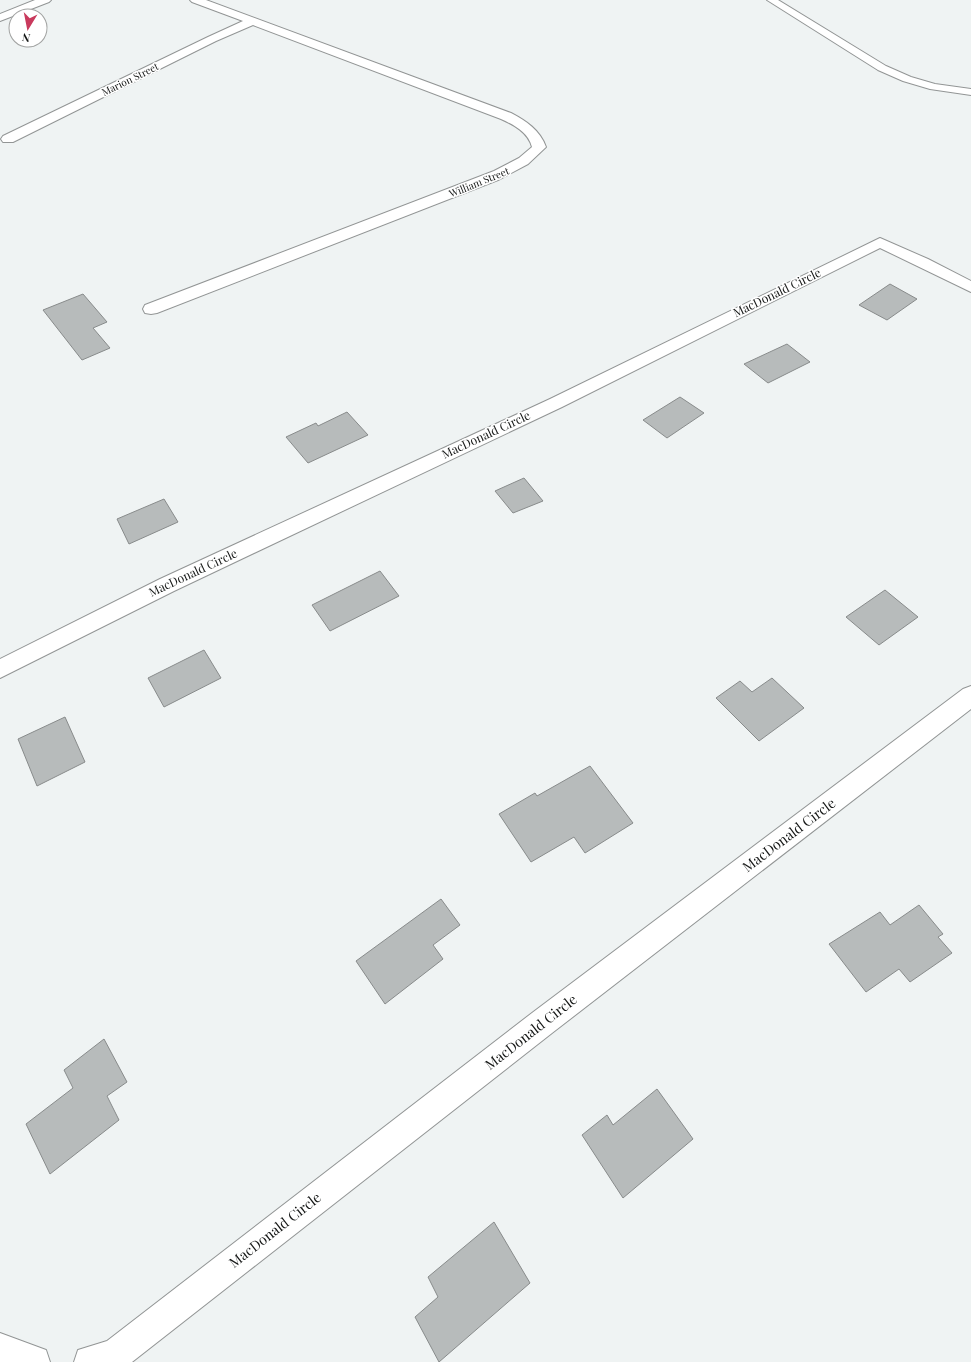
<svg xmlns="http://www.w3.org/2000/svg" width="971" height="1362" font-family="'Playfair Display',serif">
	<rect width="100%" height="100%" fill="#eff3f3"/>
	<path fill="#b7bbbb" stroke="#888b8b" d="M890,284L917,299L887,320L859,305Z
		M83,294L107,322L93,328L110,348L82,360L43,310Z
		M787,344L810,362L768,383L744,364Z
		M680,397L704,413L667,438L643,420Z
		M347,412L368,435L308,463L286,437L316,423L318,426Z
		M524,478L543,501L513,513L495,491Z
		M164,499L178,522L129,544L117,519Z
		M380,571L399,596L330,631L312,605Z
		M885,590L918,617L879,645L846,617Z
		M204,650L221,678L164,707L148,678Z
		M772,678L804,708L759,741L716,698L740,681L752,692Z
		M65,717L85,762L37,786L18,739Z
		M590,766L633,823L585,853L574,837L531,862L499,814L535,793L537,796Z
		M441,899L460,925L433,945L443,959L385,1004L356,961Z
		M919,905L943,934L938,937L952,953L910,982L899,969L866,992L829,944L880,912L890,925Z
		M104,1039L127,1082L107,1096L119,1120L50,1174L26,1124L73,1088L64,1070Z
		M657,1089L693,1139L623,1198L582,1135L607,1115L613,1125Z
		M494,1222L530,1283L439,1362L415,1317L438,1297L428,1277Z"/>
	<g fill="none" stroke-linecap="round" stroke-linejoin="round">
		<g stroke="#929595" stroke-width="2">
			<path id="service" d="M767,0H778L886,66L911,77L935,84L971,89V95L930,89L903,81L878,70Z"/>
		</g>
		<g stroke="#929595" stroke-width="2">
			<path id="minor" d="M190,0H206L511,113C526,121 540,130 546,147L528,164L498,180L157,313L151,314L145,313L143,309L145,305L494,171L519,158L532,147C528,132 514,125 501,119L253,25L216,41L13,142H3L1,139L3,136L208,37L243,21L192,2Z
				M880,238L928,259L971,281V292L880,248L562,407L174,591L0,678V659L160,579L550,399Z
				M971,686V709L552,1033L132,1362H74L78,1350L107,1341L532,1013L963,689Z
				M0,1333L46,1350L50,1362H0Z"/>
		</g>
		<g stroke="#929595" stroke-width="2">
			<path id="secondary" d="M35,0H51L49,2L0,21V14Z"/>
		</g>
		<use href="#service" fill="#fff" fill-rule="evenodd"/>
		<use href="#minor" fill="#fff" fill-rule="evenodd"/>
		<use href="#secondary" fill="#fff" fill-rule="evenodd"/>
	</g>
	<g text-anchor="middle" stroke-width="3" stroke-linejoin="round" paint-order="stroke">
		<g font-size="10" fill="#141615" stroke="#fff">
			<text transform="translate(130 79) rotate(-26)" y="4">Marion Street</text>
			<text transform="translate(479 182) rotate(-22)" y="4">William Street</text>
		</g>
		<g font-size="12" fill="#141615" stroke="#fff">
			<text transform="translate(777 293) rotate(-26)" y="4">MacDonald Circle</text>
			<text transform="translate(486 435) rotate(-25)" y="4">MacDonald Circle</text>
			<text transform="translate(193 573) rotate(-25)" y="4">MacDonald Circle</text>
		</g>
		<g font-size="14" fill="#141615" stroke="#fff">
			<text transform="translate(789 835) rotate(-37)" y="5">MacDonald Circle</text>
			<text transform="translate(531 1032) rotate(-38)" y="5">MacDonald Circle</text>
			<text transform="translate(275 1230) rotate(-38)" y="5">MacDonald Circle</text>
		</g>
	</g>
	<g transform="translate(28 28) rotate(190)"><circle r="19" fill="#ffffff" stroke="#a1a2a1"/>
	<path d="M0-3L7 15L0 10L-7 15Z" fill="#c93a5d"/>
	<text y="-6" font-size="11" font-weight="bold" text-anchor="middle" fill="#141615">N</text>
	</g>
</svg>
